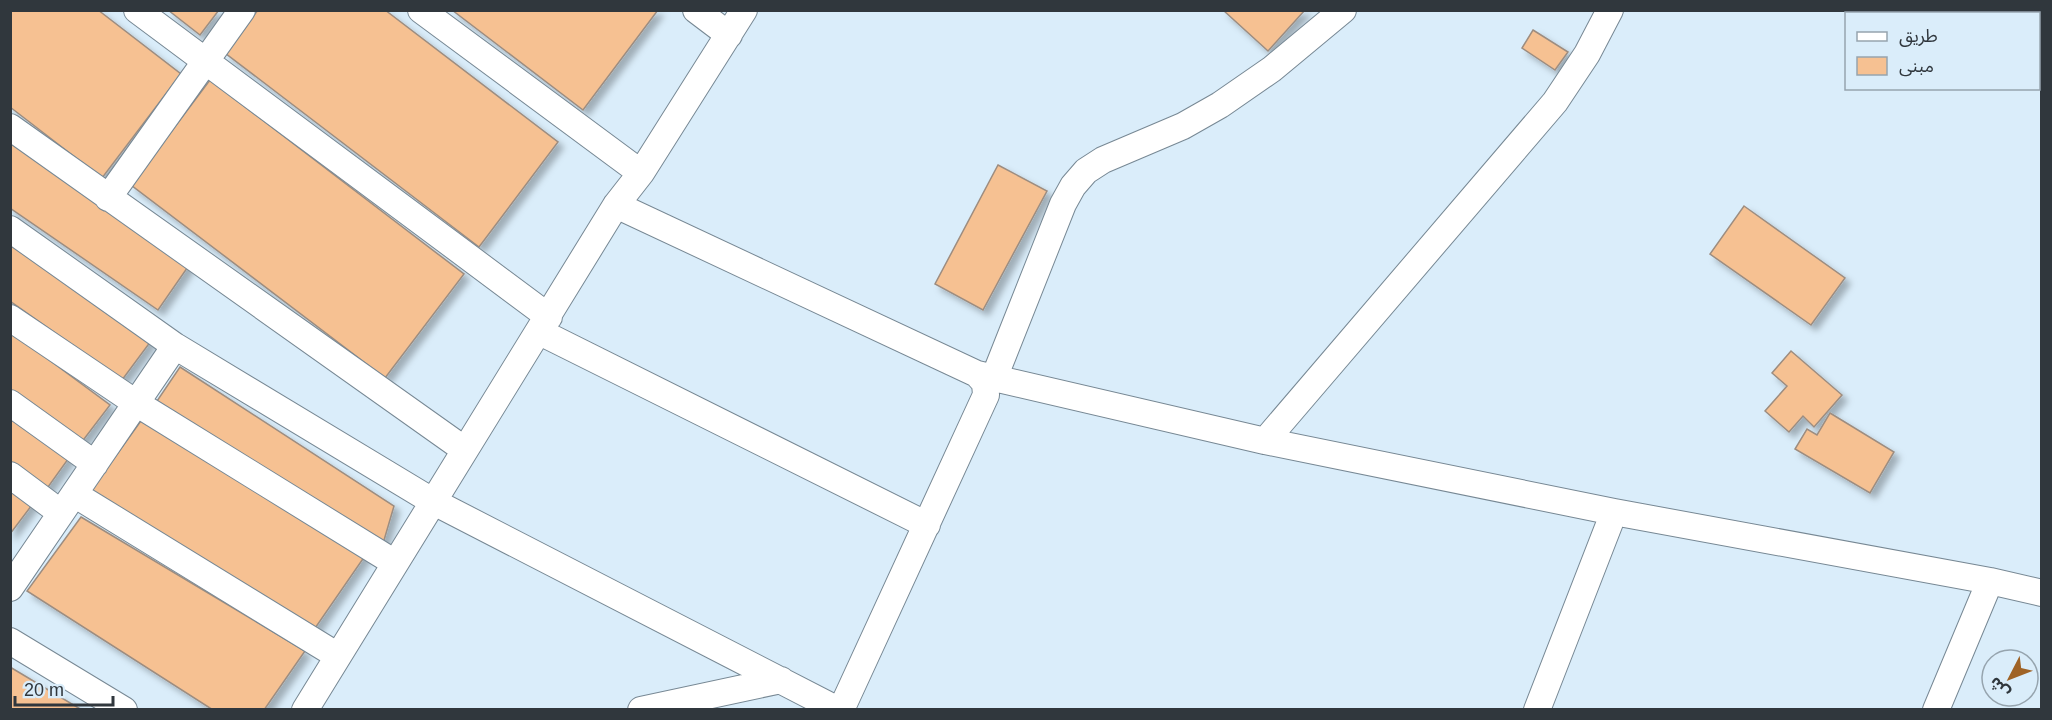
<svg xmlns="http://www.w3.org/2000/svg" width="2052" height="720" font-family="Helvetica,'Noto Sans Arabic',sans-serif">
	<defs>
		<filter id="shadow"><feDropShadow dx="5.5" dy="5.5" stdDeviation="3" flood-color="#0004"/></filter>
	</defs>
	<rect width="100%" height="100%" fill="#daedfa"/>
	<path fill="#f6c192" stroke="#9d8d80" stroke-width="1.5" filter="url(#shadow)" d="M10,10H98L181,74L102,178L10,107Z
		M168,10H219L200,35Z
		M258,10H385L558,142L479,247L225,53Z
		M452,10H658L583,110Z
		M1223,10H1305L1268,51Z
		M1533,30L1568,52L1555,70L1522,48Z
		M210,80L464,274L385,378L131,185Z
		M10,135L192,261L158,310L10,208Z
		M998,165L1047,191L983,310L935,284Z
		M1744,206L1845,278L1811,325L1710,254Z
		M10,240L151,341L122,380L10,301Z
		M10,331L110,405L81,443L10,390Z
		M1791,351L1842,395L1814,427L1803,416L1789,432L1765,411L1787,386L1772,373Z
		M180,367L394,506L382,547L157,401Z
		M10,410L71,455L43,494L10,470Z
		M1830,413L1894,452L1870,493L1795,449L1807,429L1817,435Z
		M143,418L367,553L311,634L89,493Z
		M10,483L35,501L10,534Z
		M81,517L305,651L264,710H213L27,591Z
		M10,667L82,710H10Z"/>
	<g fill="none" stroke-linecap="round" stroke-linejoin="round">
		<g stroke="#778894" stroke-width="28">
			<path id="street" d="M137,10L549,317
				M421,10L641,173
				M696,10L729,35
				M10,127L465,450
				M108,198L242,10
				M616,205L977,374L985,383L986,395L841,710
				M10,229L175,346L432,501L838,710
				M10,318L136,403L395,563
				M540,332L927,525
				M977,374L1265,441L1614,512L1990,581L2042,593
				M994,378L1063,204L1073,186L1086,171L1103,160L1183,126L1220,105L1272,69L1343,10
				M10,403L95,464
				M1265,441L1555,102L1587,54L1610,10
				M10,475L61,513
				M74,494L338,656
				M10,588L175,346
				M10,641L124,710
				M305,710L616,205L641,173L744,10
				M641,710L781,680
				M1537,710L1614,512
				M1936,710L1990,581"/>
		</g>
		<use href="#street" stroke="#fff" stroke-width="26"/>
	</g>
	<rect width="2052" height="720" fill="none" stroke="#30373d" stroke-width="24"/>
	<rect x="1845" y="12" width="195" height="78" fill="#daedfa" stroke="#96a4ae" stroke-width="1.5"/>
	<rect x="1857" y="32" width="30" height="9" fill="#ffffff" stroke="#96a4ae" stroke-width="1.5"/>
	<text x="1899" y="42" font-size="18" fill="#30373d">طريق</text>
	<rect x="1857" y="57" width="30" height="18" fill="#f6c192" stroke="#96a4ae" stroke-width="1.5"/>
	<text x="1899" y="72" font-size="18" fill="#30373d">مبنى</text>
	<g transform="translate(2010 678) rotate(228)"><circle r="28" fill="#daedfa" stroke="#96a4ae" stroke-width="1.5"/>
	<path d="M0-4.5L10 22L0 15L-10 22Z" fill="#9f6326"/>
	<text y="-9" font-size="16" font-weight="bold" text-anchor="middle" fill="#30373d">ش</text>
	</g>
	<path d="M15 696v9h98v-9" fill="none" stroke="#30373d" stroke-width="3"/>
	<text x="24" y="696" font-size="18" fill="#30373d" stroke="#daedfa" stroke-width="4.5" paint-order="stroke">20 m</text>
</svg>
